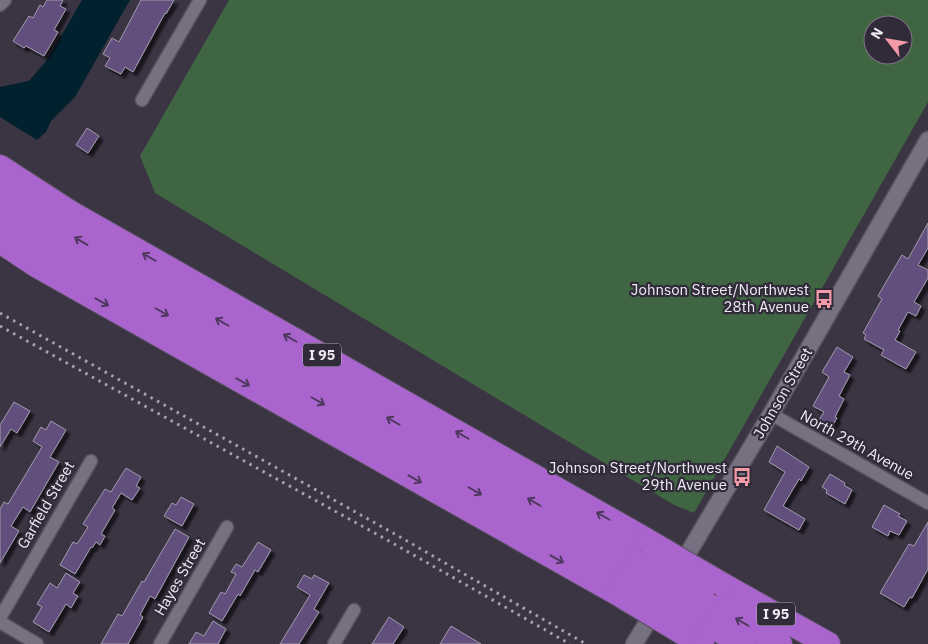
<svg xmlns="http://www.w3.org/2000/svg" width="928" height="644" font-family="'IBM Plex Sans',sans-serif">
	<defs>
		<filter id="shadow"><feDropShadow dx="4" dy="4" stdDeviation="1" flood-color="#0009"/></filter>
	</defs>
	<rect width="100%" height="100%" fill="#3a3443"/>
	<path fill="#3f6542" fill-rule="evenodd" d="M229,0H928V102L694,513L674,505L155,193L140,156ZM873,25H903V55H873Z"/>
	<path fill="#01212e" d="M82,0H130L75,97L51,121L46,132L37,140L0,117V87L29,81L47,60Z"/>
	<path fill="#62507d" stroke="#a09aac" filter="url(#shadow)" d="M47,0H63L60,6L66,9L54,30L58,32L44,56L26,46L24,48L13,41L29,16L33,18L40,5L43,7Z
		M141,0H174L166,14L165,13L133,72L125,67L121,74L105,66L110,58L103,54L112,38L119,42Z
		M87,128L99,136L88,153L76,145Z
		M928,223V248L918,265L928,270V278L914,302L921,306L916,316L908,312L898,330L900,331L895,340L916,352L906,369L881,355L884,350L864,339L866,335L863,333L882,299L878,296L896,265L902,255L908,259Z
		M837,347L853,357L844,372L850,375L839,396L844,399L835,417L837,418L831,428L826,425L825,428L817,423L824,412L813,406L829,377L822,372Z
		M14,402L30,411L17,433L11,429L0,447V425Z
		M51,421L66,430L50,457L59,462L30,512L23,507L11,526L19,531L0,563V509L4,502L8,504L42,447L33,441L41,427L46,430Z
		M777,446L809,467L801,481L799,479L783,506L805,519L799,530L764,510L785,472L769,462Z
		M126,468L141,477L136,486L140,488L132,500L121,493L112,508L115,510L101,534L105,536L100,545L96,542L92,548L91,547L75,574L60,565L73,542L77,544L88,527L83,524L105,489L111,492Z
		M830,474L845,483L844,485L852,490L845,504L826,493L827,490L822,487Z
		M181,497L194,504L182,526L164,516L172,503L176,505Z
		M884,505L900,514L898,516L907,521L899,535L890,531L888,536L872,527Z
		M928,522V569L912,598L910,597L904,607L880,593L909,544L914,546Z
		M175,529L189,537L155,599L150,596L140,615L143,617L128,644H101L118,614L122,616L142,581L144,582Z
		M258,542L271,550L258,572L255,570L240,596L238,594L222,621L209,613L221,592L225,594L236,574L231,572L236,564L242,567Z
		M66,573L80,582L73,593L78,596L71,608L66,604L49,632L33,622L42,607L37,604L50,583L57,588Z
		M304,575L312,579L314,575L329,583L314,609L319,612L299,644H280L310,595L297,587Z
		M389,617L404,627L393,644H372Z
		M213,621L226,629L218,644H189L196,632L204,636Z
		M451,626L481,644H440Z"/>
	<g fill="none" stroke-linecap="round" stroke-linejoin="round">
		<g stroke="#56515e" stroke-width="15">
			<path id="minor" d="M0,5L5,0
				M142,100L200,0
				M771,414L928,503
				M0,618L91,461
				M0,622L37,644
				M160,644L227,527
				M334,644L354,610"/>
		</g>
		<g stroke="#56515e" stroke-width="19">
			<path id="tertiary" d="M678,570L771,414L928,140
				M634,644L657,607"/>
		</g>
		<g stroke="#56515e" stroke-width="26">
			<path id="motorway" d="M0,167L71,213L646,540
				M0,191L107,256L636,562
				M0,215L85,267L627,577
				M0,241L36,265L617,593
				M723,585L828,644
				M703,600L780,644
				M694,616L743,644
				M685,634L702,644"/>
		</g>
		<use href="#minor" stroke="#767081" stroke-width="12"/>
		<use href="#tertiary" stroke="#767081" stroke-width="16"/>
		<use href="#motorway" stroke="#aa64cd" stroke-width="24"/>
		<path stroke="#a5a0ac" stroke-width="3" stroke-dasharray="2.5 5" stroke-linecap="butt" d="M0,313L393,533L586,644
			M0,326L389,541L570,644"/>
		<g stroke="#56515e" stroke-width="26" stroke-linecap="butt">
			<path id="motorway-bridge" d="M646,540L723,585
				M636,562L703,600
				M627,577L694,616
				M617,593L685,634"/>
		</g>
		<use href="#motorway-bridge" stroke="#aa64cd" stroke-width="24"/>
	</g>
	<defs><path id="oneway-shaft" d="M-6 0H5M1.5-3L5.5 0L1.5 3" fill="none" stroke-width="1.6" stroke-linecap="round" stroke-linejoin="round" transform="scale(1.25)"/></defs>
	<g stroke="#4e385e">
		<use href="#oneway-shaft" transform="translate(81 241) rotate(-149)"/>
		<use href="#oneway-shaft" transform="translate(149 257) rotate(-150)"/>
		<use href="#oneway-shaft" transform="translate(102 302) rotate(29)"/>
		<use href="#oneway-shaft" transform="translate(162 312) rotate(30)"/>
		<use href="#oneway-shaft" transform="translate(222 322) rotate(-150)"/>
		<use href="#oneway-shaft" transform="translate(290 338) rotate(-150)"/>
		<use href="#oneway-shaft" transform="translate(243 382) rotate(29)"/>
		<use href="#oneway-shaft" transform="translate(318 401) rotate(30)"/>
		<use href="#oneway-shaft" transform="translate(393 421) rotate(-150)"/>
		<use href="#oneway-shaft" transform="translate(462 435) rotate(-150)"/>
		<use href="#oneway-shaft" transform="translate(415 479) rotate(29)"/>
		<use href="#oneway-shaft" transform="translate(475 491) rotate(30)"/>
		<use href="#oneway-shaft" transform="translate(534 502) rotate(-150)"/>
		<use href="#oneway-shaft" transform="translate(603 516) rotate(-150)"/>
		<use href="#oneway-shaft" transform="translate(557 559) rotate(29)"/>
		<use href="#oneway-shaft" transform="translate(742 622) rotate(-150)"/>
	</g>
	<defs>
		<g id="bus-bare" transform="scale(1.5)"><path d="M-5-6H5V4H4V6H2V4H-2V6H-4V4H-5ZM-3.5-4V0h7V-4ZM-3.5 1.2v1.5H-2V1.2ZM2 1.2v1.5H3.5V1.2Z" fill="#f39aa8" stroke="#302a39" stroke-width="2.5" paint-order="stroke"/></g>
	</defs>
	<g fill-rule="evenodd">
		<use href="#bus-bare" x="824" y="299"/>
		<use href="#bus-bare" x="742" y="477"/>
	</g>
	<g text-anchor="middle" stroke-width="4.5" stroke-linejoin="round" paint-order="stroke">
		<g fill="#302a39" stroke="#b5b1bc" stroke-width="1">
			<rect x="303" y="343.5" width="38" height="23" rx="4"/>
			<rect x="757" y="602.5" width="38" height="23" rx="4"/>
		</g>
		<g font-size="14" font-weight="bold" fill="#eeebf4">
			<text x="322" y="360">I 95</text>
			<text x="776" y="619">I 95</text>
		</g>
		<g font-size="15" fill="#eeebf4" stroke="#302a39" text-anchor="end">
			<text x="809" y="295">Johnson Street/Northwest<tspan x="809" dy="17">28th Avenue</tspan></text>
			<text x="727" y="473">Johnson Street/Northwest<tspan x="727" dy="17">29th Avenue</tspan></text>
		</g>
		<g font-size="15" fill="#eeebf4" stroke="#302a39">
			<text transform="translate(783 393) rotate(-60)" y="5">Johnson Street</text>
			<text transform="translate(857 445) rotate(29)" y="5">North 29th Avenue</text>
			<text transform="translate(46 505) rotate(-60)" y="5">Garfield Street</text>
			<text transform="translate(180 577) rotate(-60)" y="5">Hayes Street</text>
		</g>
	</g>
	<g transform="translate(888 40) rotate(301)"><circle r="24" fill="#302a39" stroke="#7c7784"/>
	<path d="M0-4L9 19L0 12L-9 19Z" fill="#f39aa8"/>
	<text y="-8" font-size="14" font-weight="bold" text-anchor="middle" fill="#eeebf4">N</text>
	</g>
</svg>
